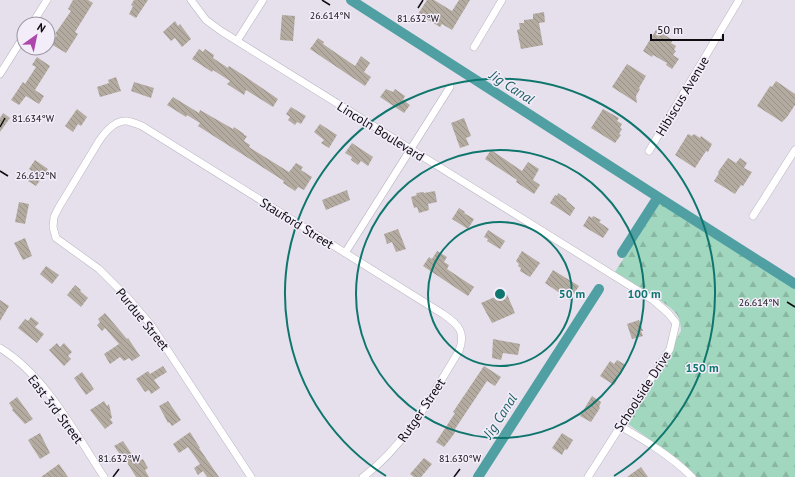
<svg xmlns="http://www.w3.org/2000/svg" width="795" height="477" font-family="'PT Sans',sans-serif">
	<defs>
		<pattern id="forest-firs" width="22" height="20" patternUnits="userSpaceOnUse"><rect width="22" height="20" fill="#a1d7be"/><path d="M5 1l3.5 6h-7zM16 11l3.5 6h-7z" fill="#89b7a2"/></pattern>
		<pattern id="building-back-hatch" width="6" height="6" patternUnits="userSpaceOnUse"><rect width="6" height="6" fill="#b3aaa0"/><path d="M-1 5l2 2M0 0l6 6M5-1l2 2" fill="none" stroke="#999189"/></pattern>
	</defs>
	<rect width="100%" height="100%" fill="#e6e0ec"/>
	<path fill="url(#forest-firs)" d="M663,196L795,282V477H697L679,460L628,424L681,331C681,326 680,321 678,316C672,305 628,280 615,272Z"/>
	<g fill="none" stroke-linecap="round" stroke-linejoin="round">
		<path stroke="#50a0a3" stroke-width="10" d="M351,0L658,197
			M622,253L658,197L795,284
			M478,477L599,289"/>
	</g>
	<path fill="url(#building-back-hatch)" d="M73,0H88L93,3L75,32L78,34L66,53L51,44L57,35L55,34L71,11L68,9Z
		M134,0H148L136,18L129,14L133,6L131,5Z
		M427,0H434L452,11L459,0H470L452,30L442,24L440,27L418,14Z
		M544,12L545,22L539,23L543,45L521,49L517,30L520,29L519,23H524V20L533,19V14Z
		M282,15L295,16L293,41L280,40Z
		M175,21L178,26L180,24L191,39L182,47L175,38L171,41L163,32Z
		M656,30L673,40L671,43L676,46L674,50L676,51L673,55L679,59L672,69L666,65L667,63L653,55L652,57L643,51Z
		M318,38L324,42L323,44L355,66L361,56L370,63L364,72L371,77L365,86L310,49Z
		M199,49L203,52L205,49L214,55L213,58L228,68L229,66L243,75L278,99L273,107L246,90L244,95L227,84L230,81L213,70L212,72L192,59Z
		M37,57L50,66L35,90L44,96L39,104L26,96L19,105L11,100L23,82L25,84L36,67L32,65Z
		M627,64L646,76L639,88L640,89L636,96L637,103L612,87Z
		M116,77L121,91L100,97L97,87L109,83L108,80Z
		M776,81L795,94V105L787,117L782,122L757,106L770,86L772,87Z
		M134,82L154,88L151,98L131,91Z
		M386,89L393,92L395,89L405,96L403,100L410,105L404,113L380,97Z
		M173,97L199,113L200,110L233,129L234,127L244,134V135L247,136L244,141L250,145L249,147L289,172L296,163L303,167L301,170L312,177L304,190L298,187L295,191L283,183L284,181L198,126L200,123L187,115L186,117L167,105Z
		M291,107L306,116L301,124L297,122L295,125L288,120L290,117L286,114Z
		M77,109L87,117L81,126L78,124L73,132L65,126Z
		M603,109L619,118L617,121L622,124L620,128L622,129L619,134L621,135L615,143L591,128Z
		M3,113L10,118L0,132V118Z
		M464,118L471,136L466,138L469,145L460,148L451,123Z
		M320,124L337,135L329,148L321,143L324,140L314,132Z
		M688,134L692,136L694,134L700,138L701,136L712,144L708,152L706,151L695,168L675,155Z
		M352,143L373,157L368,166L361,161L358,165L351,160L352,157L345,153Z
		M491,150L522,171L528,162L539,169L533,180L540,185L534,194L516,182L517,180L485,159Z
		M728,158L736,163L740,158L747,163L744,168L752,172L743,186L741,185L735,194L714,181L719,173L718,172Z
		M35,160L48,169L36,186L28,181L33,172L29,169Z
		M347,190L350,200L326,210L322,200Z
		M435,191L437,202L428,204L429,210L419,213L417,207L414,208L411,197L417,195L416,193L424,192V193Z
		M558,193L567,199L566,200L575,208L570,216L550,203L555,195L557,196Z
		M19,202L29,204L25,224L15,222Z
		M459,208L465,212L464,213L474,219L468,229L452,219Z
		M589,216L592,218L593,216L601,220L599,222L609,229L603,238L583,226Z
		M398,229L406,249L396,252L392,242L387,244L384,234Z
		M488,230L505,241L500,249L487,241L488,239L484,237Z
		M25,238L32,256L23,260L14,243Z
		M437,251L447,257L444,262L449,265L447,269L474,287L468,296L423,266L429,257L432,259Z
		M522,251L540,263L530,277L520,271L521,268L518,266L519,264L516,261Z
		M46,266L59,275L52,284L40,274Z
		M553,270L579,286L570,300L545,283Z
		M75,285L81,290L80,291L88,298L81,307L67,295Z
		M506,292L515,313L492,323L481,303Z
		M0,300L9,306L0,321Z
		M105,313L127,339L128,338L140,356L132,361L129,358L124,361L120,357L110,364L104,354L119,344L105,328L102,331L97,325L100,322L98,319Z
		M31,317L39,323L35,327L44,334L37,343L18,328L25,319L28,321Z
		M639,320L643,331H641L643,336L632,339L627,324Z
		M493,339L520,344L518,355L503,353L501,360L492,358Z
		M57,343L60,347L64,343L72,352L68,356L71,359L64,366L49,350Z
		M617,360L626,365L614,385L600,376L610,361L614,364Z
		M163,366L167,372L154,380L160,388L151,394L149,390L145,392L136,379L148,371L150,374Z
		M484,366L501,377L495,386L487,381L455,429L456,430L454,434L444,447L436,442L455,413L453,412Z
		M82,372L94,389L86,395L74,378Z
		M592,396L601,402L599,407L600,408L591,422L580,416Z
		M17,397L33,419L25,424L12,410L13,409L9,403Z
		M104,401L107,406L109,404L112,418L110,419L113,423L105,429L90,410Z
		M168,401L181,420L172,426L169,422L168,423L159,406Z
		M190,432L200,448H199L219,477H207L203,471L198,475L194,468L200,464L188,447L179,453L173,444Z
		M40,433L50,453L40,459L28,440Z
		M562,433L573,440L567,450L565,449L562,455L552,448Z
		M123,441L137,462L143,459L148,468L145,470L149,477H136L123,456L122,457L114,446Z
		M424,458L432,464L421,477H414L410,474Z
		M59,464L68,477H41Z
		M641,467L648,477H627Z"/>
	<g fill="none" stroke-linecap="round" stroke-linejoin="round">
		<g stroke="#bab5c1" stroke-width="8">
			<path id="minor" d="M191,0L206,20L221,31L653,300L668,313L676,323L670,349L588,477
				M32,24L47,0
				M237,41L263,0
				M474,47L502,0
				M0,74L24,36
				M649,151L739,0
				M753,216L795,150
				M345,253L450,87
				M0,348C46,376 75,433 104,477
				M620,426C646,441 671,456 692,477
				M251,477L151,325L128,298L99,269L56,238L53,227L54,217L59,207L99,141C105,132 115,120 127,121C132,122 137,124 142,126L443,314C459,325 466,332 459,351C432,395 406,445 363,477"/>
		</g>
		<use href="#minor" stroke="#fff" stroke-width="7"/>
	</g>
	<path fill="none" stroke="#0e0c10" stroke-width="1.5" d="M322,0L330,5M418,8L423,0M0,127L5,118M0,171L8,176M787,302L795,307M113,477L119,469M454,477L460,469"/>
	<g fill="none" stroke="#0f766e" stroke-width="2">
		<circle cx="500" cy="294" r="72"/>
		<circle cx="500" cy="294" r="144"/>
		<path d="M386 476A215 215 0 1 1 614 476"/>
	</g>
	<g text-anchor="middle" stroke-width="3" stroke-linejoin="round" paint-order="stroke">
		<g font-size="13" fill="#0e0c10" stroke="#f3edfa">
			<text transform="translate(682 96) rotate(-59)" y="5">Hibiscus Avenue</text>
			<text transform="translate(381 131) rotate(32)" y="5">Lincoln Boulevard</text>
			<text transform="translate(297 223) rotate(32)" y="5">Stauford Street</text>
			<text transform="translate(143 319) rotate(51)" y="5">Purdue Street</text>
			<text transform="translate(642 391) rotate(-57)" y="5">Schoolside Drive</text>
			<text transform="translate(56 409) rotate(53)" y="5">East 3rd Street</text>
			<text transform="translate(421 410) rotate(-56)" y="5">Rutger Street</text>
		</g>
		<g font-size="14" font-style="italic" fill="#1e6063" stroke="#f3edfa">
			<text transform="translate(512 87) rotate(33)" y="5">Jig Canal</text>
			<text transform="translate(500 416) rotate(-57)" y="5">Jig Canal</text>
		</g>
	</g>
	<g font-size="10" text-anchor="middle" fill="#0e0c10" stroke="#f3edfa" stroke-width="3" stroke-linejoin="round" paint-order="stroke">
		<text x="330" y="19">26.614°N</text>
		<text x="418" y="22">81.632°W</text>
		<text x="33" y="122">81.634°W</text>
		<text x="36" y="179">26.612°N</text>
		<text x="759" y="306">26.614°N</text>
		<text x="119" y="462">81.632°W</text>
		<text x="460" y="462">81.630°W</text>
	</g>
	<circle cx="500" cy="294" r="6" fill="#0f766e" stroke="#f3edfa" stroke-width="2"/>
	<g font-size="12" text-anchor="middle" font-weight="bold" fill="#0f766e" stroke="#f3edfa" stroke-width="3" stroke-linejoin="round" paint-order="stroke">
		<text x="572" y="298">50 m</text>
		<text x="644" y="298">100 m</text>
		<text x="702" y="372">150 m</text>
	</g>
	<g transform="translate(36 36) rotate(33)"><circle r="19" fill="#f3edfa" stroke="#97939c"/>
	<path d="M0-3L7 15L0 10L-7 15Z" fill="#ad47ab"/>
	<text y="-6" font-size="11" font-weight="bold" text-anchor="middle" fill="#0e0c10">N</text>
	</g>
	<path d="M651 34v6h72v-6" fill="none" stroke="#0e0c10" stroke-width="2"/>
	<text x="657" y="34" font-size="12" fill="#0e0c10" stroke="#f3edfa" stroke-width="3" paint-order="stroke">50 m</text>
</svg>
